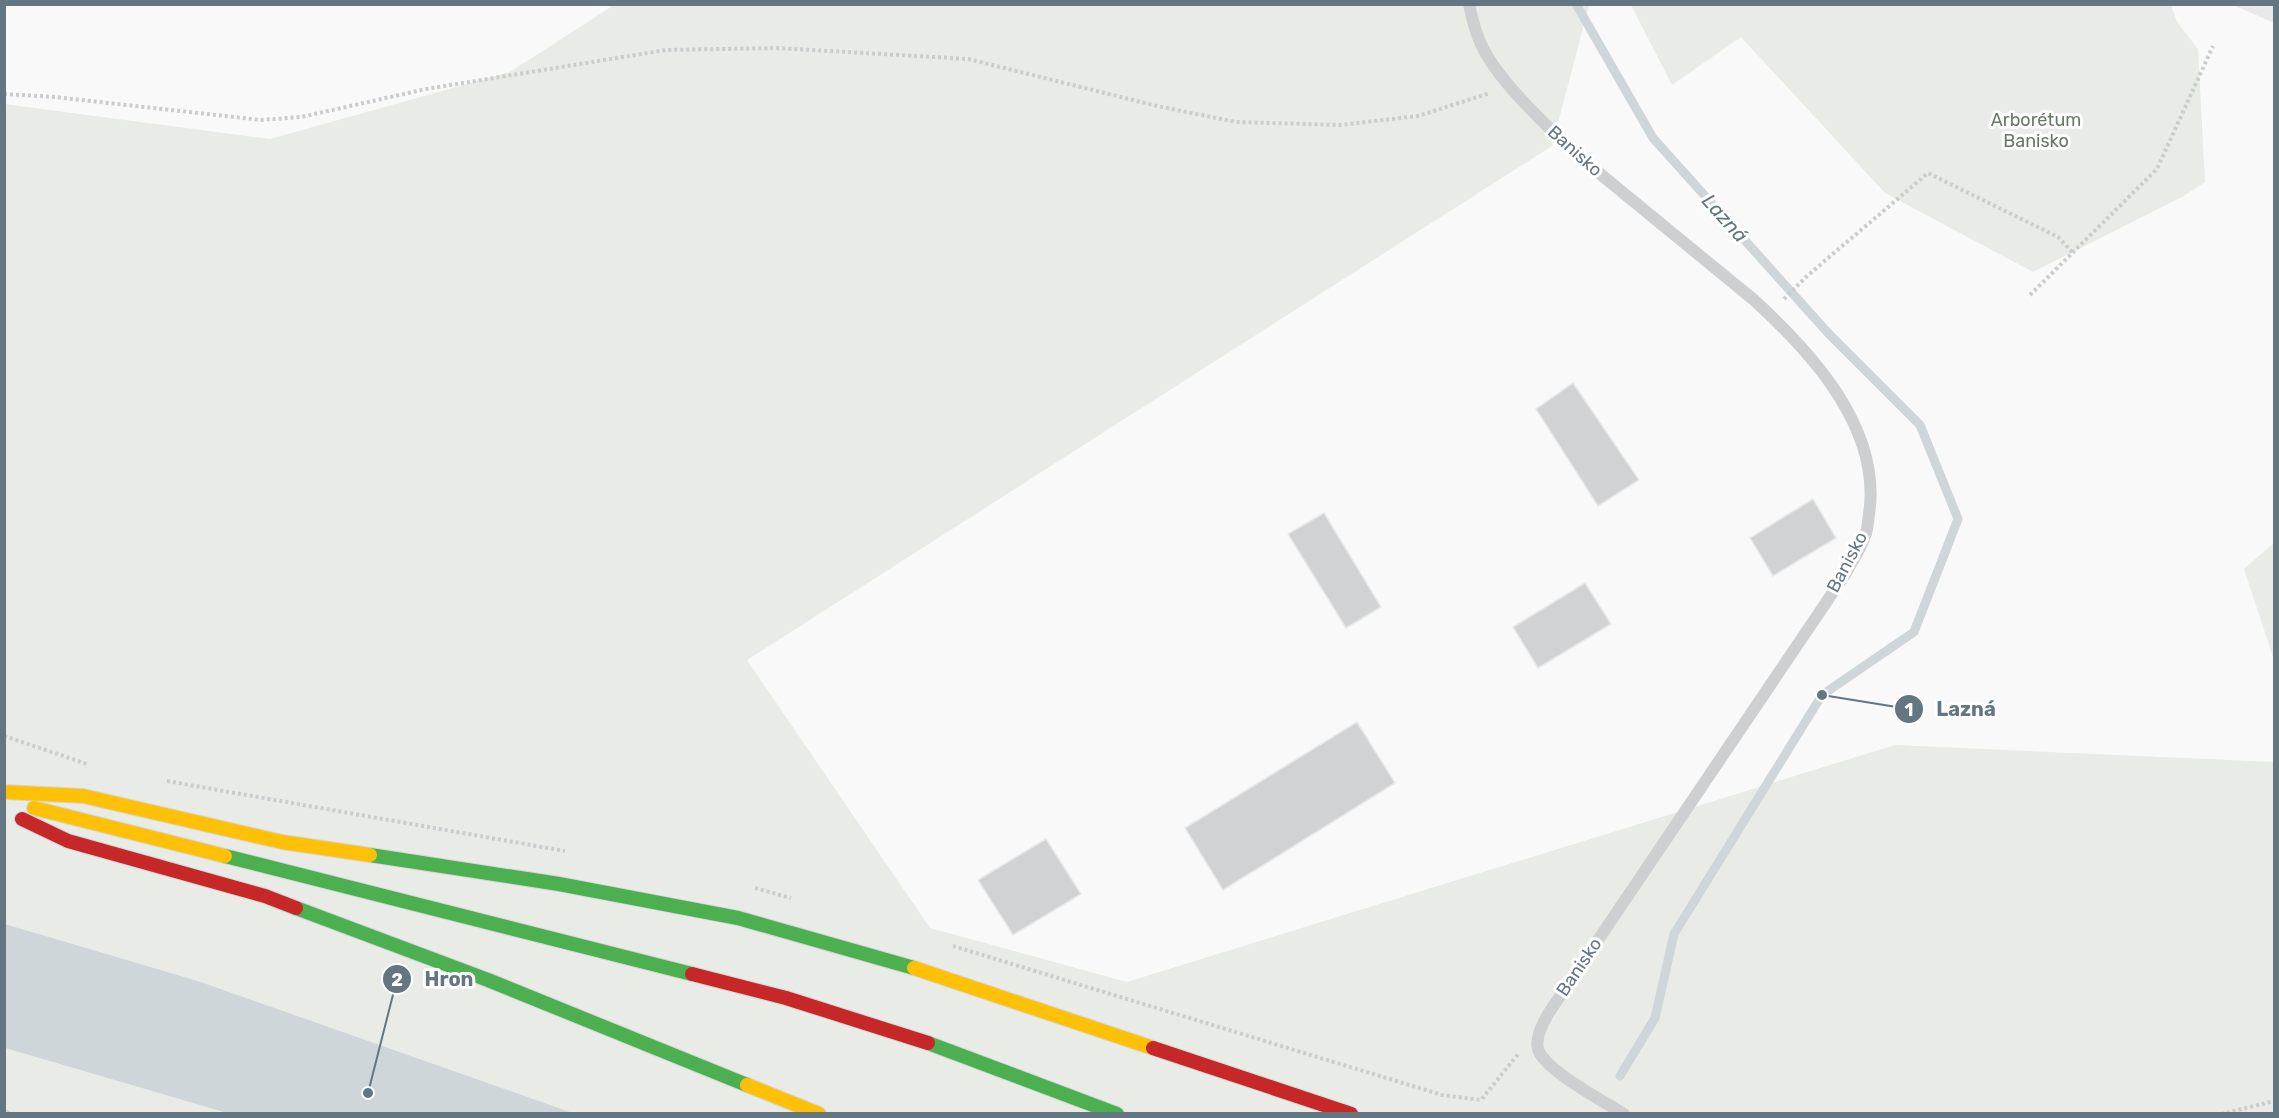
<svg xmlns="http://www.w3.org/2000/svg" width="2279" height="1118" viewBox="0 0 2279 1118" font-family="Rubik,sans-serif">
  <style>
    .built { fill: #e8e9e9 }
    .green { fill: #e8ebe6 }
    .water { fill: #ced6d9 }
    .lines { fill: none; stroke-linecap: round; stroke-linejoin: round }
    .stream { stroke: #ced6d9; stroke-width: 9 }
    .building { fill: #d0d2d3; stroke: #e8e8e8; stroke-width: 1.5 }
    .fast-casing { stroke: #d5d6d7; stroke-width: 16 }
    .slow-casing { stroke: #d5d6d7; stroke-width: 16 }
    .jam-casing { stroke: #d5d6d7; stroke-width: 16 }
    .path { stroke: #cbcccd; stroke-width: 4; stroke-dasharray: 3 3; stroke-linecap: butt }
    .lane { stroke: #cecfd0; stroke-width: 12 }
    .fast { stroke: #4caf50; stroke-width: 14 }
    .slow { stroke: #ffc107; stroke-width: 14 }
    .jam { stroke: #c62828; stroke-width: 14 }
    .rail-casing { stroke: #c3c5c6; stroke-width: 7 }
    .rail { stroke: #fff; stroke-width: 4.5; stroke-dasharray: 14; stroke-linecap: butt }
    .labels { text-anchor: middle; stroke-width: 6; stroke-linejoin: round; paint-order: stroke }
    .park-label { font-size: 18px; fill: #687a64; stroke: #fff }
    .street-label { font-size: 18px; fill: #657683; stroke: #fff }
    .water-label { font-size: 20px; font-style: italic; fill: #60757c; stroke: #fff }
    .leader { fill: none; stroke: #657683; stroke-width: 2 }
    .callout-dot { fill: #657683; stroke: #fff; stroke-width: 2 }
    .mark-label { font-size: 18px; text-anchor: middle; font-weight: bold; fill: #fff }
    .callout-label { font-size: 20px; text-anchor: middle; font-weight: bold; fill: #657683; stroke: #fff; stroke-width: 6; stroke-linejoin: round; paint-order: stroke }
  </style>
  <rect width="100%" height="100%" fill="#f9f9f9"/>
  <polygon class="built" points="2233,5 2274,5 2274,23"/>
  <g class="green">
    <polygon points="614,5 1589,5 1552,146 747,660 930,928 1127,982 1895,745 2274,762 2274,1113 573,1113 198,981 5,924 4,104 270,139 510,72"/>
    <polygon points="1631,5 2171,5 2177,22 2198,49 2205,182 2182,197 2033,272 1885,193 1741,37 1672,85"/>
    <polygon points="2274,543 2274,660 2244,569"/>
    <polygon points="5,1048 227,1113 5,1113"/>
  </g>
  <polygon class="water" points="5,924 198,981 573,1113 227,1113 5,1048"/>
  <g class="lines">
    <polyline class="stream" points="1576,4 1653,138 1829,334 1920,425 1958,519 1914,632 1822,695 1674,934 1655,1018 1620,1076"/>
  </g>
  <g class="building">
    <polygon points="1573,383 1639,480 1598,506 1536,409"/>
    <polygon points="1813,499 1836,538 1773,576 1750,538"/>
    <polygon points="1324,513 1381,607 1346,628 1288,534"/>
    <polygon points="1585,583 1611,624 1538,668 1513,627"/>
    <polygon points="1357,722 1395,783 1223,890 1185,828"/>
    <polygon points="1046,839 1081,894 1013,935 978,880"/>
  </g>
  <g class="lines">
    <defs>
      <g id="fast">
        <polyline points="370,855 559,884 738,918 914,968"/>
        <polyline points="225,856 692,974"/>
        <polyline points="296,908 488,980 747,1085"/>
        <polyline points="928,1043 1117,1114"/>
      </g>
      <g id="slow">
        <polyline points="4,792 83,796 282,842 370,855"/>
        <polyline points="34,808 225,856"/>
        <polyline points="914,968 1153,1048"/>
        <polyline points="747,1085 819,1114"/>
      </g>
      <g id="jam">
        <polyline points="22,819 68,841 265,896 296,908"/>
        <polyline points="692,974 786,998 928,1043"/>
        <polyline points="1153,1048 1351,1114"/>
      </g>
    </defs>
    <use href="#fast" class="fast-casing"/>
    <use href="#slow" class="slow-casing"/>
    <use href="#jam" class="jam-casing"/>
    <g class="path">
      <polyline points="4,94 55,97 261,120 301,117 426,89 666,50 777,48 968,59 1157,106 1236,122 1340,125 1418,116 1490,93"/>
      <polyline points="2030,295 2157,169 2213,46"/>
      <polyline points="1784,299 1807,276 1928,173 2058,237 2074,254"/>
      <polyline points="4,736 87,764"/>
      <polyline points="167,781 565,851"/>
      <polyline points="755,888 791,898"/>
      <polyline points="953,946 1442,1095 1481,1100 1519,1053"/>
      <polyline points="2221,1114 2274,1101"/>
    </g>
    <path class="lane" d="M1469,4C1472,18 1475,32 1481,44C1497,80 1543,121 1571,150L1754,300C1812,353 1882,429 1869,514C1868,521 1868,529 1865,536C1861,549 1852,561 1846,573L1548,1014C1543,1024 1535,1037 1538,1049C1544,1070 1605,1102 1624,1114"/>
    <use href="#fast" class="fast"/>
    <use href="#slow" class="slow"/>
    <use href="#jam" class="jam"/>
    <defs>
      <polyline id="rail" points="4,1113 7,1114"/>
    </defs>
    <use href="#rail" class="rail-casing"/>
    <use href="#rail" class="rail"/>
  </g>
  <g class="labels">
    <g class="park-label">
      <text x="2036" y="126">Arborétum<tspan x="2036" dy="21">Banisko</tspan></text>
    </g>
    <g class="street-label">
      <text transform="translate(1575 151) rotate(42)" y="6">Banisko</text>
      <text transform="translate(1847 562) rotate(-62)" y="6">Banisko</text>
      <text transform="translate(1579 967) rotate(-56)" y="6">Banisko</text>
    </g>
    <g class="water-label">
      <text transform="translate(1725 218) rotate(48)" y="7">Lazná</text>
    </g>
  </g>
  <path class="leader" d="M1822 695L1909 709M368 1093L397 979"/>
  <g class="callout-dot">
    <circle cx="1822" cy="695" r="6"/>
    <circle cx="368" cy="1093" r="6"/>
    <circle cx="1909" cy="709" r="15"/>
    <circle cx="397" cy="979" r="15"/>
  </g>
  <g class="mark-label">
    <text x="1909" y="716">1</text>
    <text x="397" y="986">2</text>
  </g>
  <g class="callout-label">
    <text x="1966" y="716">Lazná</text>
    <text x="449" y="986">Hron</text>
  </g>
  <rect width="2279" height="1118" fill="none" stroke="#657683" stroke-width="12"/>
</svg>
